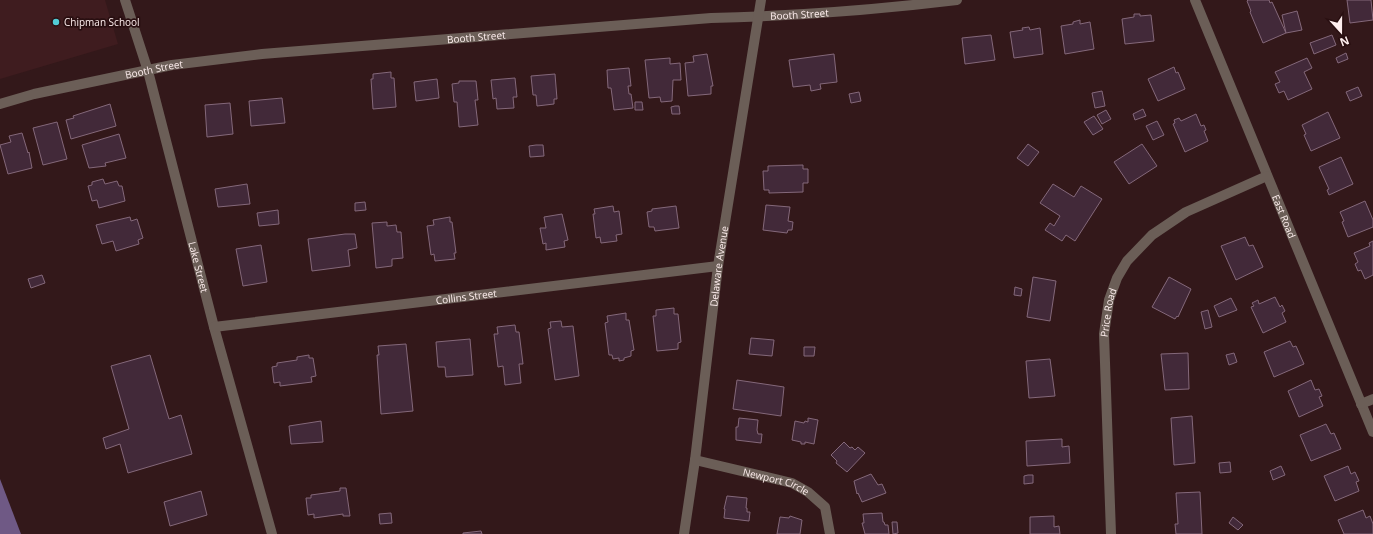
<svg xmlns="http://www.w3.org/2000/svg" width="1373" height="534" viewBox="0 0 1373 534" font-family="'Open Sans',sans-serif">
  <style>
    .built { fill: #3f1c1f }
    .water { fill: #6f5985 }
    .building { fill: #422939; stroke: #84687a }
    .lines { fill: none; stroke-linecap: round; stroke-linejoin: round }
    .minor { stroke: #6b5e57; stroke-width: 10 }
    .poi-dot { fill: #52ccd6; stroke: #290f11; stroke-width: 1.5 }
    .labels { text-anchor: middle; stroke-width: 3.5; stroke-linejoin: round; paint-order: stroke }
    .street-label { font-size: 10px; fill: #feeeee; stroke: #290f11 }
    .poi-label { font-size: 10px; fill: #feeeee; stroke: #290f11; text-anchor: start }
  </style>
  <rect width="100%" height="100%" fill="#33181a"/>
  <polygon class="built" points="0,0 105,0 118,44 0,79"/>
  <polygon class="water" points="0,479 21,534 0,534"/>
  <g class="building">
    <polygon points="1248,0 1269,0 1270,3 1272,2 1286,33 1263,43 1250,12 1251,11 1247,1"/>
    <polygon points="1347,0 1371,0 1373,20 1350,23"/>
    <polygon points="1297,11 1302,30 1286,33 1282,15"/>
    <polygon points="1134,14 1140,14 1140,16 1151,15 1154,41 1125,44 1122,19 1134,17"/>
    <polygon points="1080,20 1080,24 1090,22 1094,49 1065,54 1061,26 1073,24 1073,22"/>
    <polygon points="1029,27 1030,30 1040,28 1043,54 1014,58 1010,32 1023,30 1022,28"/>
    <polygon points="991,35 995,60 965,64 962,38"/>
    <polygon points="1332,35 1336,45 1314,54 1310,43"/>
    <polygon points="1346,53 1348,59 1338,63 1336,58"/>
    <polygon points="707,54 713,86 711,86 711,94 688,96 685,63 694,62 693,56"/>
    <polygon points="834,54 837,82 820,84 821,89 811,91 810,85 793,87 789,60"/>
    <polygon points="670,58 670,64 680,63 681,80 673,80 672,101 661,102 660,97 649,98 645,60"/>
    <polygon points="1307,58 1312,68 1304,72 1312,89 1288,100 1284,91 1279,93 1275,84 1280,82 1275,72"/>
    <polygon points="1174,67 1176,73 1178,72 1185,89 1158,101 1148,79"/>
    <polygon points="629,68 631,86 628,86 629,94 631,94 633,108 614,110 611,88 608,88 607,70"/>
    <polygon points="391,72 391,78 394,78 396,107 373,109 371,79 373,79 373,74"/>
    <polygon points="555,74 557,99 554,99 554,104 537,106 536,95 533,95 531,76"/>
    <polygon points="515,78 517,97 513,97 514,108 497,109 496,98 493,99 491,80"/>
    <polygon points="437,79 439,98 416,101 414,82"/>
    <polygon points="459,81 476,81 478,100 475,100 478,125 459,127 457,102 454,102 452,84 459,83"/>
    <polygon points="1358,87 1362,96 1350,101 1346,92"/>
    <polygon points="1102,91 1105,106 1095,108 1092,93"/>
    <polygon points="859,92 861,101 851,103 849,94"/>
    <polygon points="282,98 285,123 251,126 249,101"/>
    <polygon points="635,102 642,102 643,110 635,110"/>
    <polygon points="230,103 233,134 207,137 205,105"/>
    <polygon points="110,104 116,126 71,139 66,120 74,118 73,116"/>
    <polygon points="675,106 679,106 680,114 672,114 671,107"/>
    <polygon points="1143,109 1146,116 1135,120 1133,114"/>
    <polygon points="1106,110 1111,119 1102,124 1097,115"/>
    <polygon points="1328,112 1340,138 1311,151 1304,135 1306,134 1302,125"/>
    <polygon points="1196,114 1201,126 1204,125 1206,130 1204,131 1208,141 1185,152 1173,124 1175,123 1174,120 1179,118 1181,121"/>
    <polygon points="1094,116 1103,129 1093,135 1084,122"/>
    <polygon points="1157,121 1164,135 1153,140 1146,126"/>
    <polygon points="57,122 67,159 43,165 33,128"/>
    <polygon points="22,133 28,153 29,152 32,168 8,174 0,145 11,142 9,136"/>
    <polygon points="119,134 126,158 105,163 106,166 89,168 82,145"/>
    <polygon points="1028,144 1039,152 1028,166 1017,158"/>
    <polygon points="1142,144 1157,166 1129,184 1114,162"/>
    <polygon points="536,145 543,145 544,156 530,157 529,146"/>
    <polygon points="1341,157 1353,184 1329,195 1327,190 1329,189 1319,167"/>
    <polygon points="803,165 803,169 808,169 808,183 803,183 803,192 769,193 769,190 764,190 763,171 768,171 768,166"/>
    <polygon points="103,179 105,184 117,181 119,186 122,186 125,201 99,208 97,200 92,201 88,186 92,185 92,182"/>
    <polygon points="247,184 250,204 218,207 215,189"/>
    <polygon points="1053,184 1074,197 1081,186 1102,199 1075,241 1066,235 1062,241 1045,230 1050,223 1054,226 1060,216 1040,203"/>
    <polygon points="1365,201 1373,220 1373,227 1348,237 1342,222 1344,221 1340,212"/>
    <polygon points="365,202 366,210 355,211 355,203"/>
    <polygon points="766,205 790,207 788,221 793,222 792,230 788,230 787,233 763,230"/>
    <polygon points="613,206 614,212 619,211 622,234 616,235 617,241 601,243 600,237 596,238 593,214 595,214 594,209"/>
    <polygon points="676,206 679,228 655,231 654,227 649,227 647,212 652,211 652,209"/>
    <polygon points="278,210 279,224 259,226 257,213"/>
    <polygon points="562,214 568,240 564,241 565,247 546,250 546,243 543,244 540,228 546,228 544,217"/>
    <polygon points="130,217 131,221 137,219 143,238 138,240 139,244 116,251 113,241 102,244 96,225"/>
    <polygon points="450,217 450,222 452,222 456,253 454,253 455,259 435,261 434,254 431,255 427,226 434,225 433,220"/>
    <polygon points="387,222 387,226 396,225 397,232 401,232 403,258 392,259 392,266 376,268 372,223"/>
    <polygon points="345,234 355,234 357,248 348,250 350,266 312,271 308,239"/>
    <polygon points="1245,237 1249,246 1253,245 1263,267 1236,280 1221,246"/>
    <polygon points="1373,241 1373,275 1365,279 1361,270 1358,271 1355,264 1358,262 1354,253 1370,246 1369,243"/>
    <polygon points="261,245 267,282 243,286 236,249"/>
    <polygon points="42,275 45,283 31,288 28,279"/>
    <polygon points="1033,277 1056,281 1050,321 1027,317"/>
    <polygon points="1169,277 1191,289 1178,317 1177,316 1175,319 1152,307"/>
    <polygon points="1015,287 1022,289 1021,296 1014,295"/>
    <polygon points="1275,297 1280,307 1282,305 1285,311 1282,313 1286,322 1263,333 1251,307 1254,306 1252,303 1258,300 1259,304"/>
    <polygon points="1231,298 1237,310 1219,317 1214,306"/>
    <polygon points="674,308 674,314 678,314 681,342 678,343 678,349 657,351 653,316 656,316 656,310"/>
    <polygon points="1208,310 1212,327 1205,329 1201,312"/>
    <polygon points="626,313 626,320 629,320 634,350 631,351 631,356 624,358 624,360 619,361 619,358 613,359 612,355 609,355 605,323 608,322 607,316"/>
    <polygon points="561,321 562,327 573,326 579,376 555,380 548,329 551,328 550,322"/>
    <polygon points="515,325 516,332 519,332 523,364 519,364 521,383 505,385 503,366 498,367 494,334 498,334 497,327"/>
    <polygon points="751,338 774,340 772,356 749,354"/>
    <polygon points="470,339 473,375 446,377 445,367 438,367 436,342"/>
    <polygon points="1290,341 1293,347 1296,346 1304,364 1274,377 1264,352"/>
    <polygon points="406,344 413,411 381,414 377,355 379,355 378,346"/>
    <polygon points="804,347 815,347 814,356 804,356"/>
    <polygon points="1188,353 1189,389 1165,390 1161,354"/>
    <polygon points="1234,353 1237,362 1229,365 1226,355"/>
    <polygon points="150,355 169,419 181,415 192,454 128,473 120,444 106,449 103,438 129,429 111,366"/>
    <polygon points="309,355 309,358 313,358 316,376 311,377 312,382 280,386 280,382 274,383 272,367 277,366 277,363 297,360 297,357"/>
    <polygon points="1050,359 1055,396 1029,398 1026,361"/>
    <polygon points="737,380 784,387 781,416 733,409"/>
    <polygon points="1311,380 1315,390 1319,389 1322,396 1319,397 1323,406 1299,417 1288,391"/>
    <polygon points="1192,416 1195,463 1174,465 1171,418"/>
    <polygon points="739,418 758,420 757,430 758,434 762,434 761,443 736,440 736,427 738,427"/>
    <polygon points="808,418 818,420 814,444 805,442 805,444 801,444 801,442 792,440 795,421 804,423 805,421 808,422"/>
    <polygon points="321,421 323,442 291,444 289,426"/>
    <polygon points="1326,424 1331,434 1334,433 1341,449 1311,461 1300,435"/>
    <polygon points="1062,439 1062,447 1069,446 1070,463 1027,466 1026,441"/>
    <polygon points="844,442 850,448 852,447 855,450 858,447 865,453 847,472 836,463 837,461 831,455"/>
    <polygon points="1230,462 1231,472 1220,473 1219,463"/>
    <polygon points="1281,466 1285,475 1273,480 1270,471"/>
    <polygon points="1348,466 1351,474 1355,472 1359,481 1356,482 1359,491 1335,501 1324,476"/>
    <polygon points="871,474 878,485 882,484 886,493 862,502 858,493 857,494 854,481"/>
    <polygon points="1028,475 1033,475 1033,483 1024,484 1024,476"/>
    <polygon points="340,488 346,488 350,516 343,516 343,514 314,518 314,514 308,515 306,498 311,498 311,495 340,491"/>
    <polygon points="201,491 207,515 170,526 164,502"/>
    <polygon points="1200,492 1202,534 1176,534 1175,524 1178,524 1176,493"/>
    <polygon points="727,496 747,498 746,508 747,508 747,512 750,512 749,521 724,518 725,509 724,509"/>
    <polygon points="1363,510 1366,518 1370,516 1373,524 1373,534 1344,534 1338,520"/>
    <polygon points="391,513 392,523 380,524 379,514"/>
    <polygon points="882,513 883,522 884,522 885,525 888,525 889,534 865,534 862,523 864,523 863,514"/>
    <polygon points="790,516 802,520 800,534 777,534 780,517 789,518"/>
    <polygon points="1054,516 1054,527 1059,526 1060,534 1030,534 1030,517"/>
    <polygon points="1233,517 1243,525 1238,530 1229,523"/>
    <polygon points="892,522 897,522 898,533 893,534"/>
    <polygon points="481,531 482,534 463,534 463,533"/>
  </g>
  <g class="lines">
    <g class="minor">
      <path id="s1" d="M125,0L148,71L214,327L272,534"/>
      <path id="s2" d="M1195,0L1373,432"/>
      <path id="s3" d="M0,104L34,94L172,65L262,54L711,18C793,16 875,10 957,0"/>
      <path id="s4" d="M214,327L718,266"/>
      <polyline points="1361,404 1373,399"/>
      <path id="s5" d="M695,460L792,483L808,492L825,507L830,534"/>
      <path id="s6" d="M684,534L695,460L718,266L761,0"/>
      <path id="s7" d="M1111,534L1104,334L1109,300L1117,278L1127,261L1152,235L1186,212L1267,176"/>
    </g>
  </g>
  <circle class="poi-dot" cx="56" cy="22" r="4"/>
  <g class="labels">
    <g class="street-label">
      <text dy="4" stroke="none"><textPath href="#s3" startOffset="806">Booth Street</textPath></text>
      <text dy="4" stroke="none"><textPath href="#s3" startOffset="482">Booth Street</textPath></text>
      <text dy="4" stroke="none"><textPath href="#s3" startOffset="158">Booth Street</textPath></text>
      <text dy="4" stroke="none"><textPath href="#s2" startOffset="234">East Road</textPath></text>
      <text dy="4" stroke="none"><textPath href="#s1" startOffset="277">Lake Street</textPath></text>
      <text dy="4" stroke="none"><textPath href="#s6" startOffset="270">Delaware Avenue</textPath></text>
      <text dy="4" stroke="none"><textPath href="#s4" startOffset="254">Collins Street</textPath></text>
      <text dy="4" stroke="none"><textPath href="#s7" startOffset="222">Price Road</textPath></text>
      <text dy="4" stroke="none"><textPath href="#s5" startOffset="84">Newport Circle</textPath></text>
    </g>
    <g class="poi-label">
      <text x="64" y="26">Chipman School</text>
    </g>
  </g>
  <g transform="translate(1341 32) rotate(159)" stroke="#290f11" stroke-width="3" paint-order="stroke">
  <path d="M0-3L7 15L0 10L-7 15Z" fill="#feeeee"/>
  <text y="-6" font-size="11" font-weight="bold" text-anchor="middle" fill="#feeeee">N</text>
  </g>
</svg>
